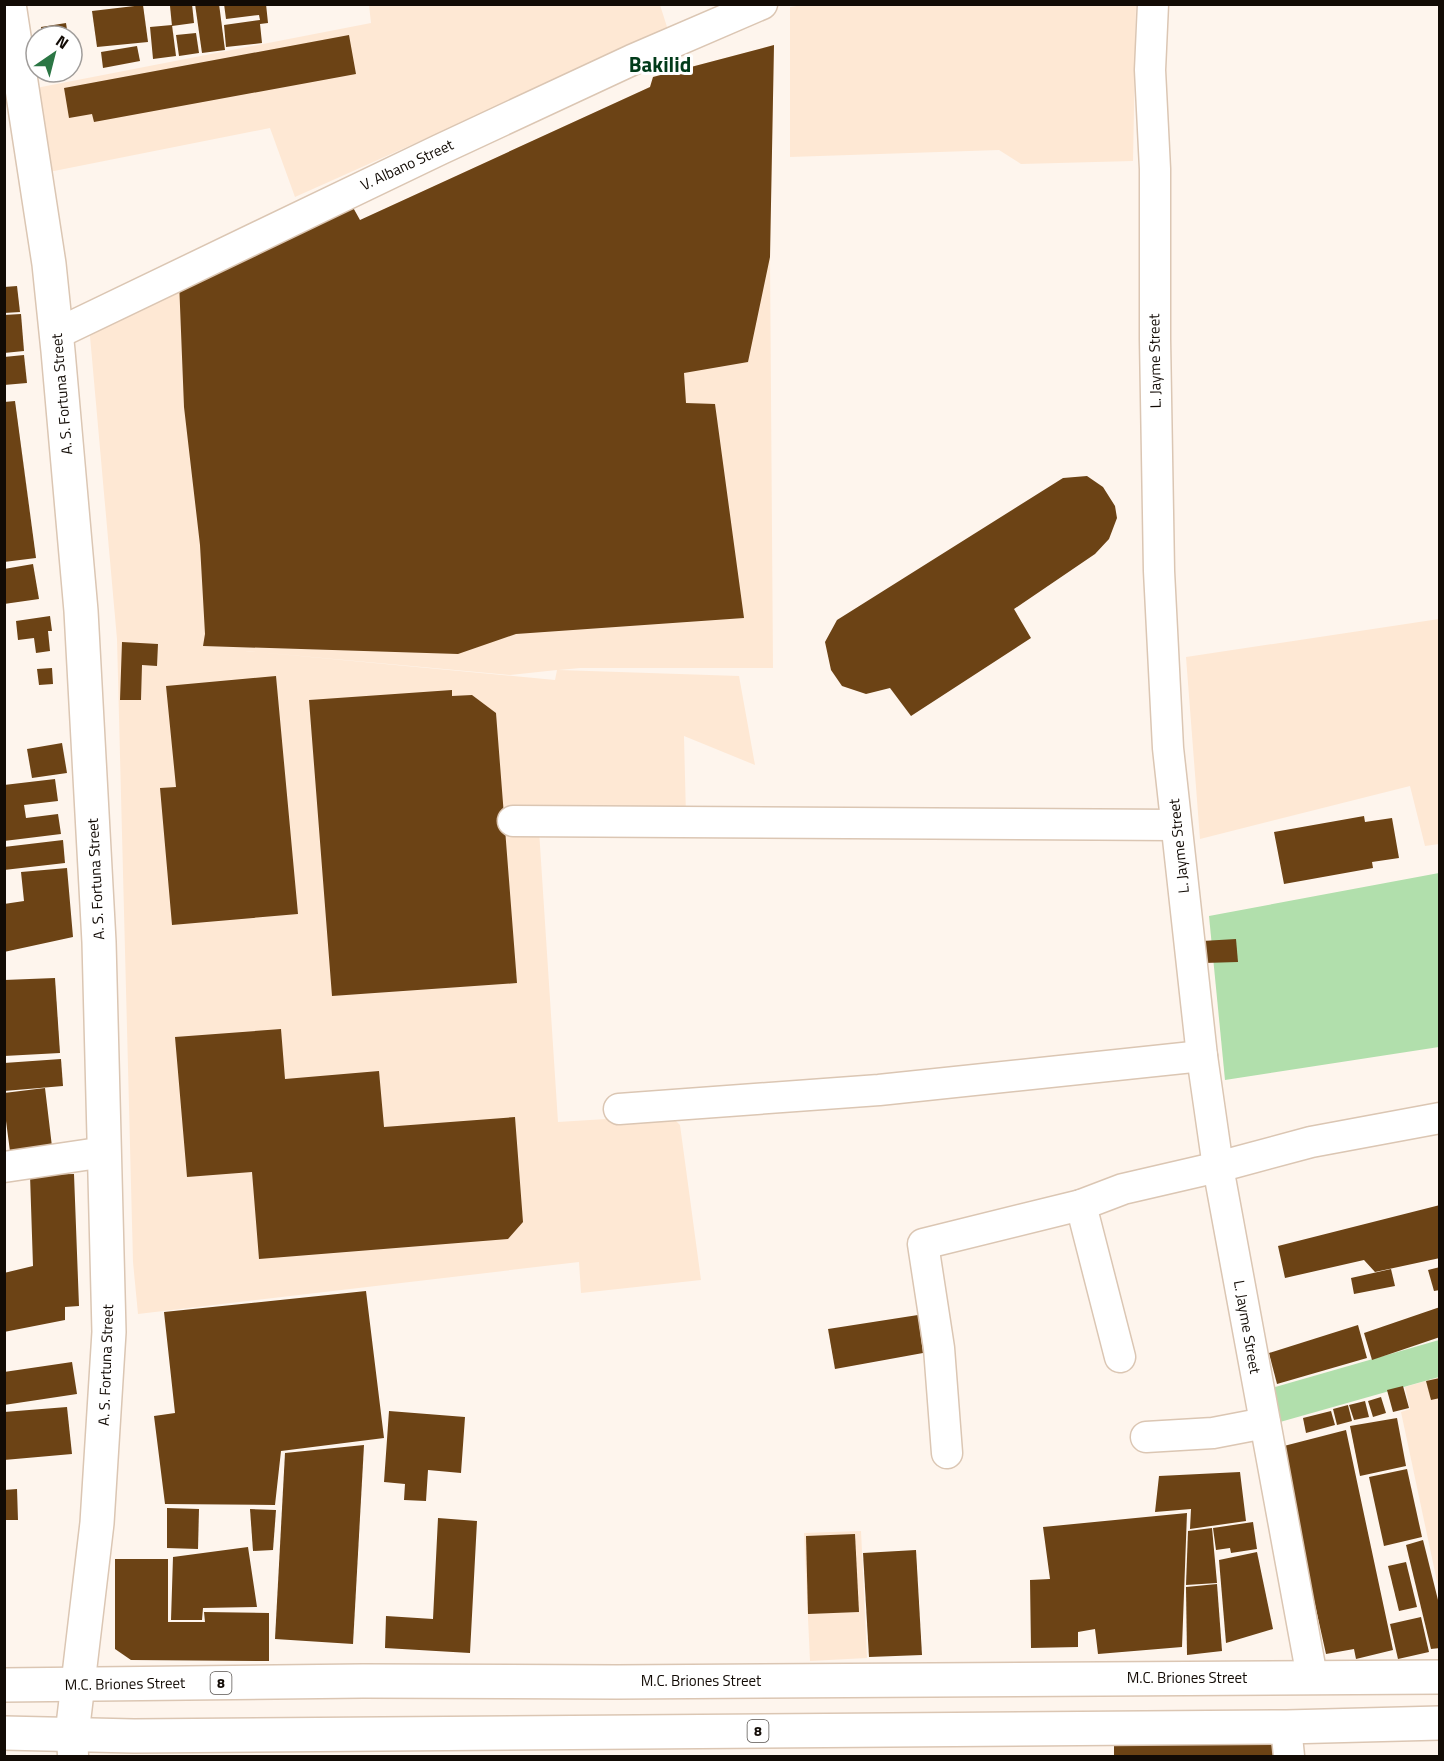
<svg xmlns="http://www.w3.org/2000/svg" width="1444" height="1761" viewBox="0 0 1444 1761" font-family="'Titillium Web',sans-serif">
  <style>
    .built { fill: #fee8d4; fill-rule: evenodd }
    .green { fill: #b1dfac }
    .building { fill: #6c4315 }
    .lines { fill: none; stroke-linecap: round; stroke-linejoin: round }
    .minor-casing { stroke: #dbc6b3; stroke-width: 33 }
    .major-casing { stroke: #dbc6b3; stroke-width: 36 }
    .minor { stroke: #fff; stroke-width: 30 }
    .major { stroke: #fff; stroke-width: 33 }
    .labels { text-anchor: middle; stroke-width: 6; stroke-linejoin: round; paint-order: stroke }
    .shield { fill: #fff; stroke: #595450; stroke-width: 1.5 }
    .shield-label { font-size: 14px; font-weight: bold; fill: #120b05 }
    .street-label { font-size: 15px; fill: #120b05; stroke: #fff }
    .district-label { font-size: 21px; font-weight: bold; fill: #023b1a; stroke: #fff }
  </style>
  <rect width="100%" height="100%" fill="#fef5ed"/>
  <g class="built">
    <polygon points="369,5 660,5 668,30 295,197 270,128 44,173 31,89 371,23"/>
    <polygon points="803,5 1136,5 1133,161 1021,164 999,150 790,157 790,7"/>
    <path d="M774,45L770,257L773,668H580L559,670L739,676L755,765L684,736L686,817L538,815L558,1122L670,1115L680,1125L701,1280L581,1293L579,1262L138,1314L133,1262L117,639L89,325L360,220L650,87L653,77ZM202,647L510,675L557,670L555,680Z"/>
    <polygon points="1439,619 1439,844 1425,846 1410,786 1200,839 1186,657"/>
    <polygon points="1439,1377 1439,1591 1401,1412 1410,1409 1405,1387"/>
    <polygon points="861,1531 867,1658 810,1661 804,1533"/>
  </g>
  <g class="green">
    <polygon points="1439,873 1439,1047 1225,1080 1209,916"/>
    <polygon points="1439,1340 1439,1377 1273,1424 1265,1390"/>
  </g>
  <g class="building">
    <polygon points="192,4 194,23 172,26 170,6"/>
    <polygon points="195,4 219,4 225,50 202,53"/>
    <polygon points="224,4 266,4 268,23 260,24 262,43 226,47 224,25 260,20 259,15 226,19"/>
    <polygon points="143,5 148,42 97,47 92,11"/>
    <polygon points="66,23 68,36 42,36 41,27"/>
    <polygon points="172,25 176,56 153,59 150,27"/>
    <polygon points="196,33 199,53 179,56 176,35"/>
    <polygon points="349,35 356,74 94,122 92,114 69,118 64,88"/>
    <polygon points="774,45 770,257 748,362 684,373 686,403 715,404 744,618 516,634 458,654 203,646 205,634 200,545 184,407 179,281 350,202 360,220 650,87 653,77"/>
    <polygon points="137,46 140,61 103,68 101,52"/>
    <polygon points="17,286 20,312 4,313 4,287"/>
    <polygon points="21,314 24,351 4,353 4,315"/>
    <polygon points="24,355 27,383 4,385 4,357"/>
    <polygon points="15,401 36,558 4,562 4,402"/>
    <polygon points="1087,476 1103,487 1115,506 1117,518 1109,539 1095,554 1014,609 1031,638 911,716 890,688 866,694 842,686 831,670 825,642 837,620 1063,478"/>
    <polygon points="33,564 39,599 4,604 4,569"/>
    <polygon points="50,616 52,631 48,631 50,651 36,653 34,638 18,640 16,621"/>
    <polygon points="122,642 158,644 157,666 142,665 141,700 120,700"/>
    <polygon points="52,668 53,684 39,685 37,669"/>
    <polygon points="276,676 298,914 172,925 160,788 176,787 166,686"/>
    <polygon points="452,690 452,696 472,695 496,713 517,983 332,996 309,700"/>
    <polygon points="62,743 67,773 32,778 27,749"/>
    <polygon points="55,779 58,801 24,805 26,818 58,814 61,834 4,841 4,785"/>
    <polygon points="1364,816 1365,822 1392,818 1399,858 1372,862 1373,868 1284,884 1274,832"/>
    <polygon points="63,840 65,863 4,870 4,847"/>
    <polygon points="67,868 73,937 4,952 4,904 24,901 21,872"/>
    <polygon points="1236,939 1238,962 1204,963 1202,941"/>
    <polygon points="55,978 60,1053 4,1056 4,980"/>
    <polygon points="281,1029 285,1079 379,1071 384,1127 515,1117 523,1222 508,1239 259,1259 252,1172 187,1177 175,1037"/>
    <polygon points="61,1059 63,1086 4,1091 4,1063"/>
    <polygon points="45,1088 53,1155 11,1159 6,1121 4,1121 4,1093"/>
    <polygon points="74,1174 79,1306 65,1307 65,1320 4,1332 4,1273 33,1266 30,1175"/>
    <polygon points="1440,1205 1440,1258 1375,1272 1364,1260 1285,1278 1278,1246"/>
    <polygon points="1440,1267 1440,1290 1434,1291 1428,1270"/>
    <polygon points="1391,1269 1395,1286 1354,1294 1351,1278"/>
    <polygon points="366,1291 384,1438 281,1451 275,1505 165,1504 154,1416 175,1413 164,1312"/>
    <polygon points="1440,1307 1440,1337 1372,1360 1364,1333"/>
    <polygon points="918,1315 923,1353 835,1369 828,1329"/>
    <polygon points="1358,1325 1367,1358 1277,1384 1269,1353"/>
    <polygon points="72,1362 77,1394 4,1405 4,1372"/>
    <polygon points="1440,1378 1440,1398 1431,1400 1426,1381"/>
    <polygon points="1403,1386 1409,1408 1393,1412 1387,1390"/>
    <polygon points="1381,1397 1386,1413 1373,1417 1368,1401"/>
    <polygon points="1365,1401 1369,1417 1354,1420 1349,1405"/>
    <polygon points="1348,1405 1352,1421 1337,1425 1333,1409"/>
    <polygon points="67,1407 72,1454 4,1460 4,1412"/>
    <polygon points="389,1411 465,1417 461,1473 428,1470 426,1501 404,1500 405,1484 384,1482"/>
    <polygon points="1331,1411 1335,1425 1306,1433 1303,1418"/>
    <polygon points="1397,1418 1406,1466 1360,1476 1350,1426"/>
    <polygon points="1346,1430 1393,1650 1356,1659 1354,1649 1326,1654 1280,1447"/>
    <polygon points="364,1445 353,1644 275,1639 285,1453"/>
    <polygon points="1407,1469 1422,1537 1384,1546 1369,1477"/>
    <polygon points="1240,1472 1246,1521 1190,1529 1191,1509 1155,1512 1159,1476"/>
    <polygon points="17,1489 18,1520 4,1520 4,1490"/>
    <polygon points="167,1508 199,1509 198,1549 167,1548"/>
    <polygon points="250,1509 276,1510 273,1550 253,1551"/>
    <polygon points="1187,1513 1182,1647 1098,1654 1095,1629 1078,1632 1078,1647 1031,1648 1030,1580 1050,1579 1043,1527"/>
    <polygon points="438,1518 477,1521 470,1653 385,1648 386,1616 433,1619"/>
    <polygon points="1253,1522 1257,1549 1231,1553 1230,1548 1216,1550 1213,1528"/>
    <polygon points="1212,1528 1217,1583 1186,1585 1188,1531"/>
    <polygon points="855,1534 859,1612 808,1614 806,1536"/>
    <polygon points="1423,1540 1440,1608 1440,1648 1431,1649 1406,1545"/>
    <polygon points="248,1547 257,1607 203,1608 202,1620 171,1620 173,1557"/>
    <polygon points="916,1550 922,1655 869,1657 863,1553"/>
    <polygon points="1257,1552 1273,1629 1226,1643 1219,1560"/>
    <polygon points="115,1559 168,1559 168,1622 205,1622 204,1612 269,1613 269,1661 131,1660 115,1649"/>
    <polygon points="1406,1562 1417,1607 1399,1611 1388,1566"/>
    <polygon points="1217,1584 1222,1651 1187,1655 1186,1587"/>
    <polygon points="1421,1617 1429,1652 1398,1659 1390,1624"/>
    <polygon points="1114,1744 1273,1745 1273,1756 1114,1756"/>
  </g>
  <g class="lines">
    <defs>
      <g id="minor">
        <polyline points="1153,4 1150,70 1155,169 1155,339 1159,571 1168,748 1202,1056 1218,1167 1312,1677"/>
        <polyline points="56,334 439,150 632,60 762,4"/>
        <polyline points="513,821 1176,825"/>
        <polyline points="619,1109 879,1090 1202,1056"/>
        <polyline points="4,1167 105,1152"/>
        <polyline points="1081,1205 1120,1357"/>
        <polyline points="1146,1437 1213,1433 1265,1423"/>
        <polyline points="947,1453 939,1348 923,1244 1081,1205 1123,1189 1218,1167 1311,1142 1440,1118"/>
        <polyline points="1286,1727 1289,1756"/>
        <polyline points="72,1734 73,1756"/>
      </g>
      <g id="major">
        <polyline points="9,4 49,264 58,351 81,611 99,942 109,1332 97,1523 72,1734"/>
        <polyline points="4,1685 363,1681 617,1682 1440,1677"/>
        <polyline points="4,1733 134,1736 1286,1727 1440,1723"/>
      </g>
    </defs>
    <use href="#minor" class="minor-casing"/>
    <use href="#major" class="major-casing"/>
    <use href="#minor" class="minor"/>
    <use href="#major" class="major"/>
  </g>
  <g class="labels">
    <g class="shield">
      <rect x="210.5" y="1672" width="21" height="22" rx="4.5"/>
      <rect x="747.5" y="1720" width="21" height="22" rx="4.5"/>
    </g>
    <g class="shield-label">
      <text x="221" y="1688">8</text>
      <text x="758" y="1736">8</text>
    </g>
    <g class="street-label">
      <text transform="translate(407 165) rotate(-25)" y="5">V. Albano Street</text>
      <text transform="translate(1155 361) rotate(-91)" y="5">L. Jayme Street</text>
      <text transform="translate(62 394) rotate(-95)" y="5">A. S. Fortuna Street</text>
      <text transform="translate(1179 846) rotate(-96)" y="5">L. Jayme Street</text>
      <text transform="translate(96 879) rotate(-93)" y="5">A. S. Fortuna Street</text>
      <text transform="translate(1247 1327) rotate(80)" y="5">L. Jayme Street</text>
      <text transform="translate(106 1365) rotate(-88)" y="5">A. S. Fortuna Street</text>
      <text x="1187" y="1683">M.C. Briones Street</text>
      <text x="701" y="1686">M.C. Briones Street</text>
      <text transform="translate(125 1684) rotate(-1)" y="5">M.C. Briones Street</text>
    </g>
    <g class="district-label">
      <text x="660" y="72">Bakilid</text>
    </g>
  </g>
  <rect width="1444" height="1761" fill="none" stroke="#120b05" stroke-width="12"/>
  <g transform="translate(54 54) rotate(35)"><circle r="28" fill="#ffffff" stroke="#a09d9b" stroke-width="1.5"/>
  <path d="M0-4.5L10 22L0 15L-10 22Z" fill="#2b7644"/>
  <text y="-9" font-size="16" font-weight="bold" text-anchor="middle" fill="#120b05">N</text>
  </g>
</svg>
